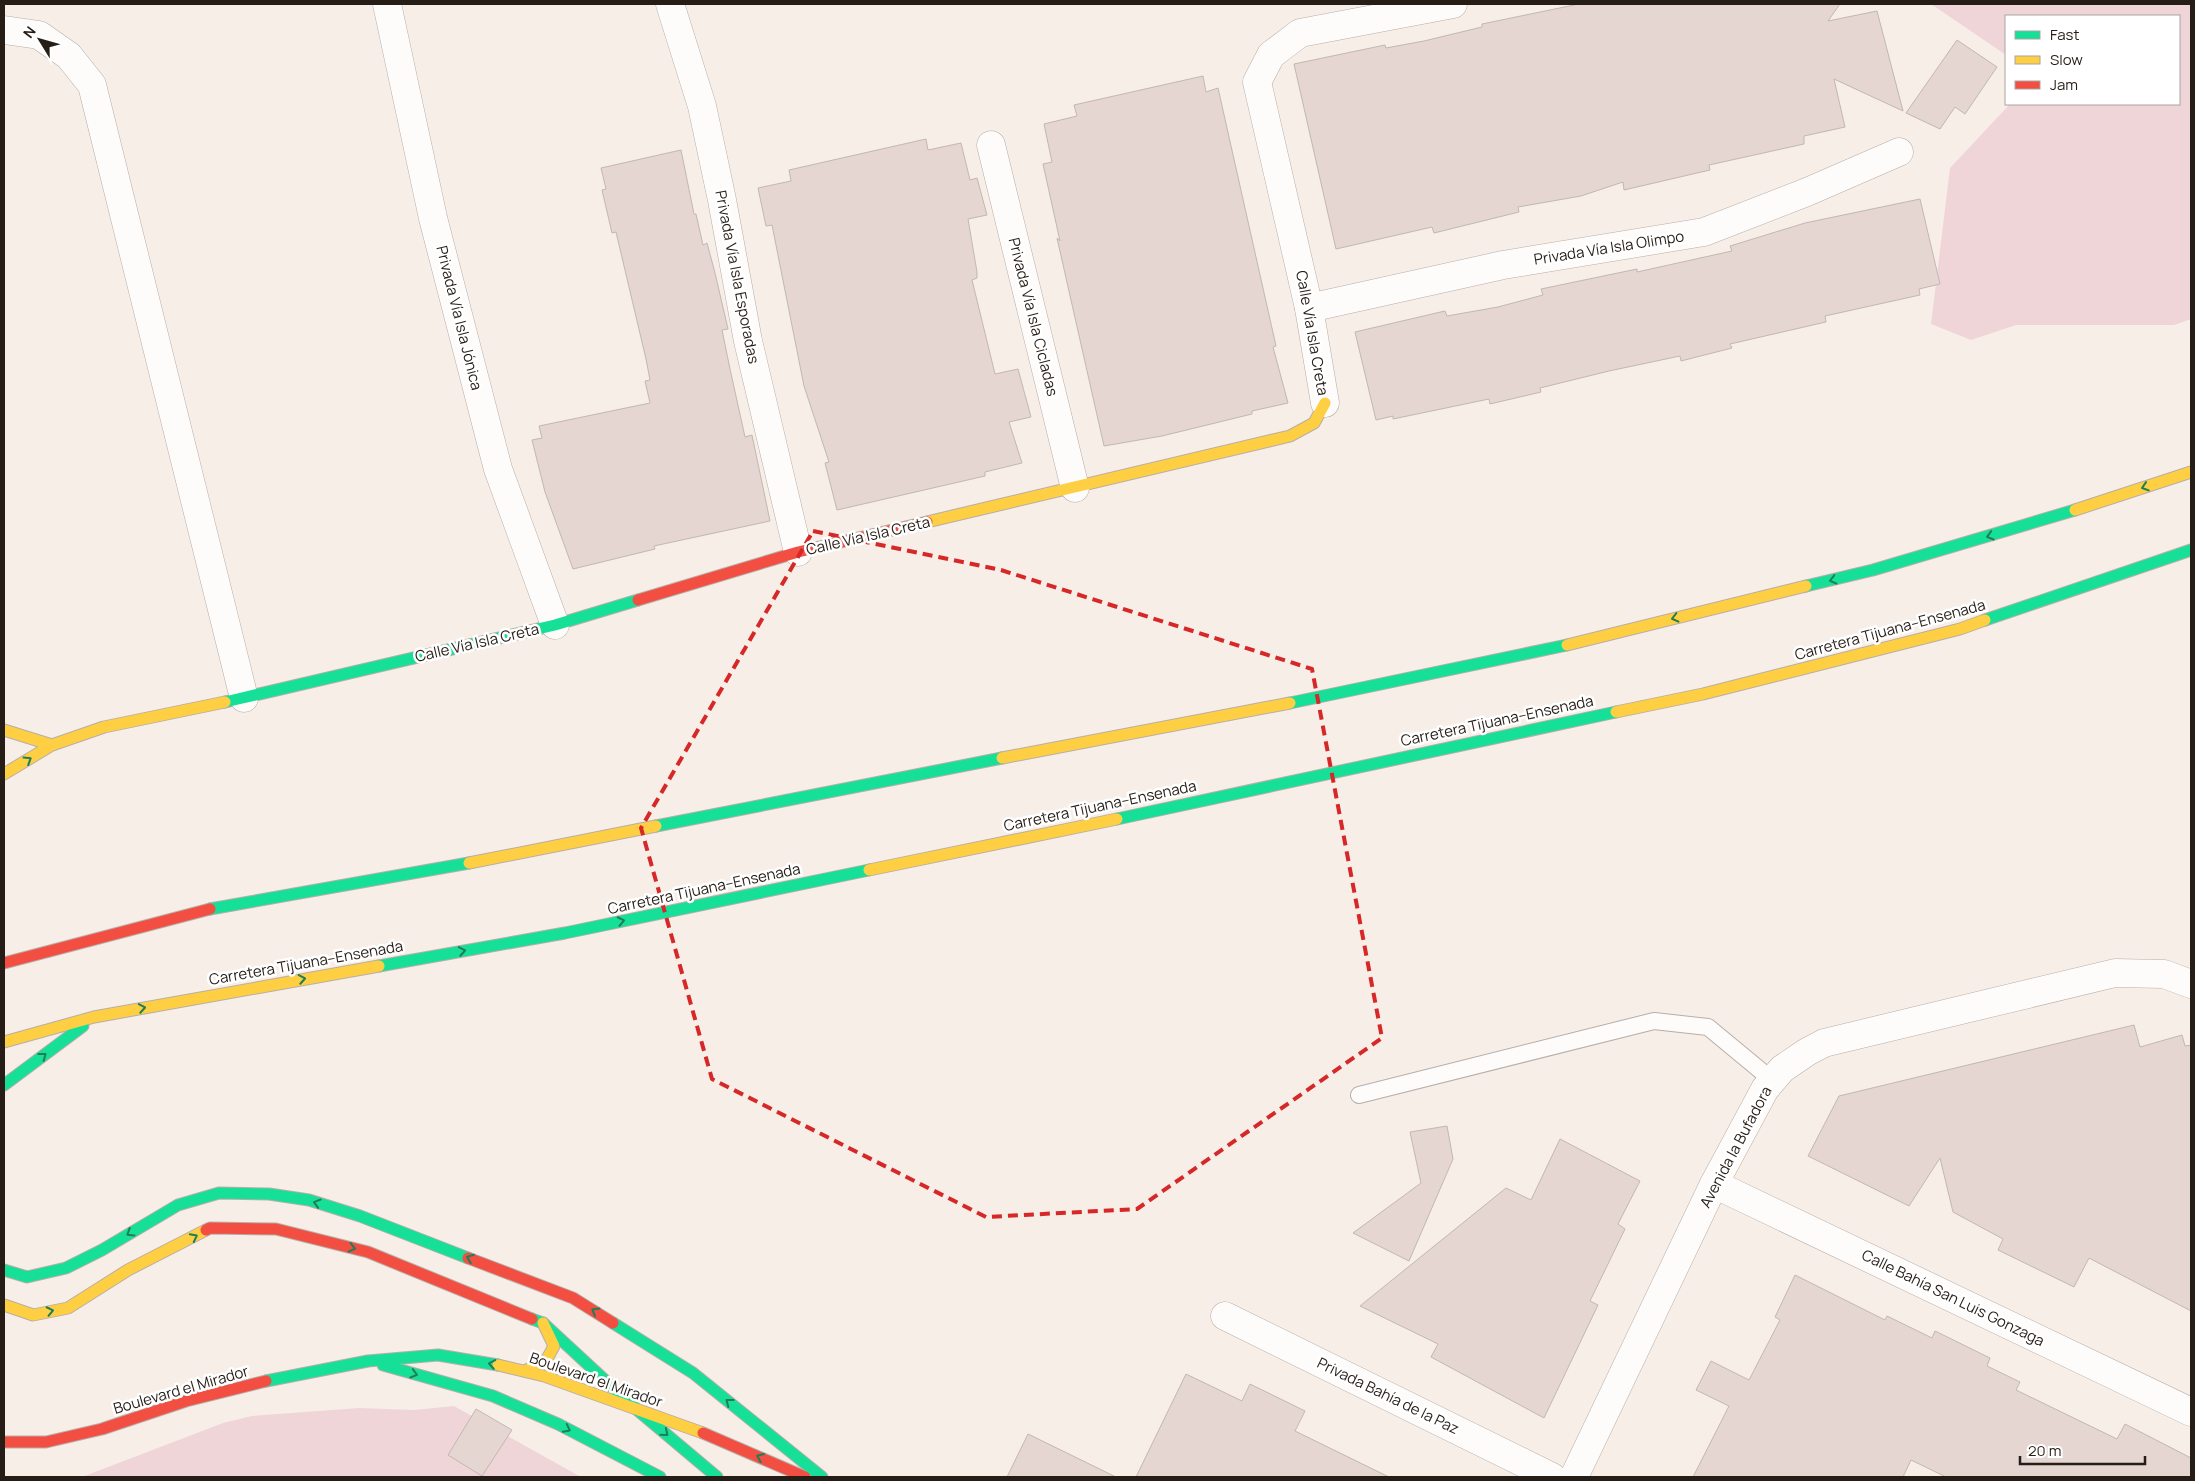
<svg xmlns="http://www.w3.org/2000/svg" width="2195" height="1481" viewBox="0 0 2195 1481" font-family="Manrope,sans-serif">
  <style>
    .green { fill: #f0d5d8 }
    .building { fill: #e5d6d1; stroke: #c2b7b3 }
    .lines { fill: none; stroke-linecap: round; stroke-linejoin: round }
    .lane-casing { stroke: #b7aea8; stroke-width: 18 }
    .street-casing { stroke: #b7aea8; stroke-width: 29 }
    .fast-casing { stroke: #b7aea8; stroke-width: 13 }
    .slow-casing { stroke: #b7aea8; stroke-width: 13 }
    .jam-casing { stroke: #b7aea8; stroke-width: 13 }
    .lane { stroke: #fefcfb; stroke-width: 16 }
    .street { stroke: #fefcfb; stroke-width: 28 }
    .fast { stroke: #16e098; stroke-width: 11 }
    .slow { stroke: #ffcf43; stroke-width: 11 }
    .jam { stroke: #f24e42; stroke-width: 11 }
    .oneway { stroke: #1e7e57 }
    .marked { fill: none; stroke: #d62828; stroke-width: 4; stroke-dasharray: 10 6; stroke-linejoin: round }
    .labels { text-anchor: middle; stroke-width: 5; stroke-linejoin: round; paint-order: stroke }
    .street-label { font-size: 15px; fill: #261d16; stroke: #fff }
  </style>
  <rect width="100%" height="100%" fill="#f7eee7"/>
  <g class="green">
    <polygon points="1931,4 2191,4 2191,319 2174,325 2016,325 1971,340 1931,324 1950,168 2010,104 2179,104 2179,16 2006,16 2006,55"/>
    <polygon points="454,1406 581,1477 82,1477 223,1423 252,1416 359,1408 414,1410"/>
  </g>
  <g class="building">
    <polygon points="1579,4 1840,4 1828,21 1877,11 1903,111 1834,79 1845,127 1804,136 1804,144 1709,165 1710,170 1624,190 1623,182 1581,196 1518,207 1519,212 1434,233 1432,227 1336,249 1294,64 1385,45 1386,48 1424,41 1482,27 1482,24"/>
    <polygon points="1957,40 1997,67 1965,114 1955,107 1940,129 1906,113"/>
    <polygon points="1203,76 1206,92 1218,88 1276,346 1273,347 1288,403 1252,411 1252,414 1162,436 1104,446 1057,238 1060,241 1043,164 1052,162 1044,124 1077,116 1074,105"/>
    <polygon points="926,139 928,150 961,143 970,180 977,178 987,215 968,219 977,272 977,278 972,280 995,374 1018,369 1031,417 1009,422 1022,463 985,472 985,476 837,510 825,463 829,462 804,386 772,225 766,226 758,188 791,181 789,170"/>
    <polygon points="681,150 694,214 696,214 703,245 707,243 715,273 728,329 722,330 730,369 745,437 752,435 770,521 654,546 655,549 573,569 545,492 532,440 542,438 539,426 650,403 645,381 650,380 646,359 616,232 612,233 602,190 606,189 601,168"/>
    <polygon points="1920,199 1940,284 1919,289 1920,295 1825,316 1826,322 1730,344 1732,348 1681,361 1680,356 1609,371 1540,388 1541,392 1490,404 1489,399 1393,419 1393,416 1376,420 1355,332 1445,311 1447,316 1498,307 1543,295 1541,289 1637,269 1637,272 1732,251 1730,246 1805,223"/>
    <polygon points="2134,1025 2140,1047 2182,1035 2185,1046 2191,1045 2191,1311 2089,1258 2074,1287 1998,1250 2003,1239 1953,1212 1940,1158 1909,1206 1808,1156 1839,1096"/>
    <polygon points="1447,1126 1453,1159 1409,1261 1353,1233 1421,1183 1410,1132"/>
    <polygon points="1560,1139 1640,1181 1618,1224 1625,1229 1590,1301 1598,1305 1544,1418 1431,1357 1438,1344 1360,1306 1506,1188 1531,1200"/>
    <polygon points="1795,1275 1885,1320 1887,1316 1932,1338 1935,1331 1990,1358 1987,1366 2020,1382 2016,1390 2117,1439 2125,1424 2191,1458 2191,1477 1946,1477 1911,1460 1903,1477 1693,1477 1729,1406 1696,1390 1711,1361 1749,1380 1780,1320 1775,1317"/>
    <polygon points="1186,1374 1242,1401 1250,1384 1305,1411 1295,1431 1389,1477 1136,1477"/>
    <polygon points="476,1409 512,1430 482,1476 448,1455"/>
    <polygon points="1028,1434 1116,1477 1007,1477"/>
  </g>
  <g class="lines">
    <defs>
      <polyline id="lane" points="1359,1095 1654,1021 1708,1027 1772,1080"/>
      <g id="street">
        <polyline points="387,4 433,218 498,469 555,625"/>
        <polyline points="670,4 702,106 722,200 748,341 798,552"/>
        <polyline points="4,30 39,35 69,56 92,85 244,698"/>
        <polyline points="991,145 1075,488"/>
        <polyline points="1309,308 1503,265 1704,232 1807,192 1899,152"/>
        <polyline points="1325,403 1309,308 1257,82 1271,55 1300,33 1453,4"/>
        <polyline points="1714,1184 2191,1412"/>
        <polyline points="1225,1316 1552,1477"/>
        <polyline points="1574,1477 1714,1184 1765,1089 1782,1069 1807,1052 1824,1043 2115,973 2164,974 2191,984"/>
      </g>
      <g id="fast">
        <polyline points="1806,586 1873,570 2075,510"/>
        <polyline points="1985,620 2191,550"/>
        <polyline points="225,702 555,625 638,600"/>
        <polyline points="1290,703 1567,645"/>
        <polyline points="1117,819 1616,712"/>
        <polyline points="656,826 1002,758"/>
        <polyline points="210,909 469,863"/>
        <polyline points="379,966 565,933 869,870"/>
        <polyline points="4,1085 83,1026"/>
        <polyline points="4,1270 27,1277 66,1268 102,1250 178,1205 219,1193 269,1194 309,1200 360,1216 468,1258"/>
        <polyline points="532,1319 543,1323 635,1408 717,1477"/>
        <polyline points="613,1323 693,1373 822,1477"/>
        <polyline points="383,1365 493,1396 558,1424 660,1477"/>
        <polyline points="266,1381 368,1361 438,1355 498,1365"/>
      </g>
      <g id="slow">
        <polyline points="2075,510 2191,472"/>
        <polyline points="927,522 1290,436 1314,423 1325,403"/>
        <polyline points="1567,645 1806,586"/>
        <polyline points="1616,712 1703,694 1960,629 1985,620"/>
        <polyline points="4,730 52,745"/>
        <polyline points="1002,758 1290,703"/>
        <polyline points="4,774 52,745 104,727 225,702"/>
        <polyline points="469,863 656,826"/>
        <polyline points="869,870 1117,819"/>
        <polyline points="4,1042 94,1017 379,966"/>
        <polyline points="4,1305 33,1315 68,1308 128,1270 206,1230"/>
        <polyline points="498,1365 544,1376 703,1433"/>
        <polyline points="525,1371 547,1359 554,1346 543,1323"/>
      </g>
      <g id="jam">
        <polyline points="638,600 798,552 927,522"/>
        <polyline points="4,963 210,909"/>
        <polyline points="206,1230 210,1228 276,1229 368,1252 532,1319"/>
        <polyline points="468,1258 573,1298 613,1323"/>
        <polyline points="703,1433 805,1477"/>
        <polyline points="4,1442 46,1442 102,1429 186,1401 266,1381"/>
      </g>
    </defs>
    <use href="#lane" class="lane-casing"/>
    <use href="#street" class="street-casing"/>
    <use href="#fast" class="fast-casing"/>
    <use href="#slow" class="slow-casing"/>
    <use href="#jam" class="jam-casing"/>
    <use href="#lane" class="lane"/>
    <use href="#street" class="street"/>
    <use href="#fast" class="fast"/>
    <use href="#slow" class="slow"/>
    <use href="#jam" class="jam"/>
  </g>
  <defs><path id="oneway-chevron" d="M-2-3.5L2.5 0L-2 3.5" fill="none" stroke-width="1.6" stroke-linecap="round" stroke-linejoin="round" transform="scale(1.25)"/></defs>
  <g class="oneway">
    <use href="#oneway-chevron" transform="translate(2145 487) rotate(162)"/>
    <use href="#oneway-chevron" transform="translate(1990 536) rotate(164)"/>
    <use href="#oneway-chevron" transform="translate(1833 580) rotate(166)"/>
    <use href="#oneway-chevron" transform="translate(1675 618) rotate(166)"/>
    <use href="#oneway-chevron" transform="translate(28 760) rotate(-32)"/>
    <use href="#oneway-chevron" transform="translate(621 921) rotate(-12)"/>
    <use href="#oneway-chevron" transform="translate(462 951) rotate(-10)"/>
    <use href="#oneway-chevron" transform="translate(302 979) rotate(-10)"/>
    <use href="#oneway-chevron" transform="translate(142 1008) rotate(-10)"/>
    <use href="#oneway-chevron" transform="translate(43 1056) rotate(-37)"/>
    <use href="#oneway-chevron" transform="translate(317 1203) rotate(-163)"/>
    <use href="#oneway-chevron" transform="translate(130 1233) rotate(148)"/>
    <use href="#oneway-chevron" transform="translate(194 1237) rotate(-27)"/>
    <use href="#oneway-chevron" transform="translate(352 1248) rotate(14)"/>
    <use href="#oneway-chevron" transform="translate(470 1258) rotate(-159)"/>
    <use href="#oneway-chevron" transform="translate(50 1311) rotate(-12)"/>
    <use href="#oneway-chevron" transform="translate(595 1311) rotate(-149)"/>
    <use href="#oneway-chevron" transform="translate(492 1364) rotate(-170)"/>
    <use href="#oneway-chevron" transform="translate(414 1374) rotate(16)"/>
    <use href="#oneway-chevron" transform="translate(729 1402) rotate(-142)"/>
    <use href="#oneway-chevron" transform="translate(567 1429) rotate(27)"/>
    <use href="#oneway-chevron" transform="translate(665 1433) rotate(40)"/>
    <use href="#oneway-chevron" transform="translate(760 1457) rotate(-157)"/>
  </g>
  <path class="marked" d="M813,531L1001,570L1312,669L1382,1038L1137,1209L986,1217L712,1079L641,828Z"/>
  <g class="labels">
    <g class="street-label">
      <text transform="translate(1609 248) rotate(-9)" y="5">Privada Vía Isla Olimpo</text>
      <text transform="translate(737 277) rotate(79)" y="5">Privada Vía Isla Esporadas</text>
      <text transform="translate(1033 317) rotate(76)" y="5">Privada Vía Isla Cicladas</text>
      <text transform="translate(459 318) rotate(76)" y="5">Privada Vía Isla Jónica</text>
      <text transform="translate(1312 333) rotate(80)" y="5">Calle Vía Isla Creta</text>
      <text transform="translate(868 536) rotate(-13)" y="5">Calle Vía Isla Creta</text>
      <text transform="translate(1890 630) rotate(-15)" y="5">Carretera Tijuana–Ensenada</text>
      <text transform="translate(477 643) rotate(-13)" y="5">Calle Vía Isla Creta</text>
      <text transform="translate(1497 721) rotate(-12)" y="5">Carretera Tijuana–Ensenada</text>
      <text transform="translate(1100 806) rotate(-12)" y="5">Carretera Tijuana–Ensenada</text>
      <text transform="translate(704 889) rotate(-12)" y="5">Carretera Tijuana–Ensenada</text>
      <text transform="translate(306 963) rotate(-10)" y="5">Carretera Tijuana–Ensenada</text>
      <text transform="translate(1736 1147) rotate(-62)" y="5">Avenida la Bufadora</text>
      <text transform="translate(1953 1298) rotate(26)" y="5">Calle Bahía San Luis Gonzaga</text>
      <text transform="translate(596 1380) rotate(19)" y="5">Boulevard el Mirador</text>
      <text transform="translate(181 1390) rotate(-16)" y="5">Boulevard el Mirador</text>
      <text transform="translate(1388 1396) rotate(26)" y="5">Privada Bahía de la Paz</text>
    </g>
  </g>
  <rect width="2195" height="1481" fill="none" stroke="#261d16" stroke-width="10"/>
  <rect x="2005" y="15" width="175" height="90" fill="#ffffff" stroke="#a8a5a2"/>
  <rect x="2015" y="31" width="25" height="8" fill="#16e098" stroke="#a8a5a2"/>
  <text x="2050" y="40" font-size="15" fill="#261d16">Fast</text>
  <rect x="2015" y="56" width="25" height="8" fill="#ffcf43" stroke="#a8a5a2"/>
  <text x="2050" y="65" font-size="15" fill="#261d16">Slow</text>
  <rect x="2015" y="81" width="25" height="8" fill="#f24e42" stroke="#a8a5a2"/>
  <text x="2050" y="90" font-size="15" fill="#261d16">Jam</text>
  <g transform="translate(40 40) rotate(307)" stroke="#ffffff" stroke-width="4" paint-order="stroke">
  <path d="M0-4L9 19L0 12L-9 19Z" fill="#261d16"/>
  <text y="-8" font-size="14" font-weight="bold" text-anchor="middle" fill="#261d16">N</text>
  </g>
  <path d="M2020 1456v8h125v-8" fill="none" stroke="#261d16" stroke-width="2.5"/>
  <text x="2028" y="1456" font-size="15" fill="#261d16" stroke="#ffffff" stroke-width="4" paint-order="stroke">20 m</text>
</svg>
